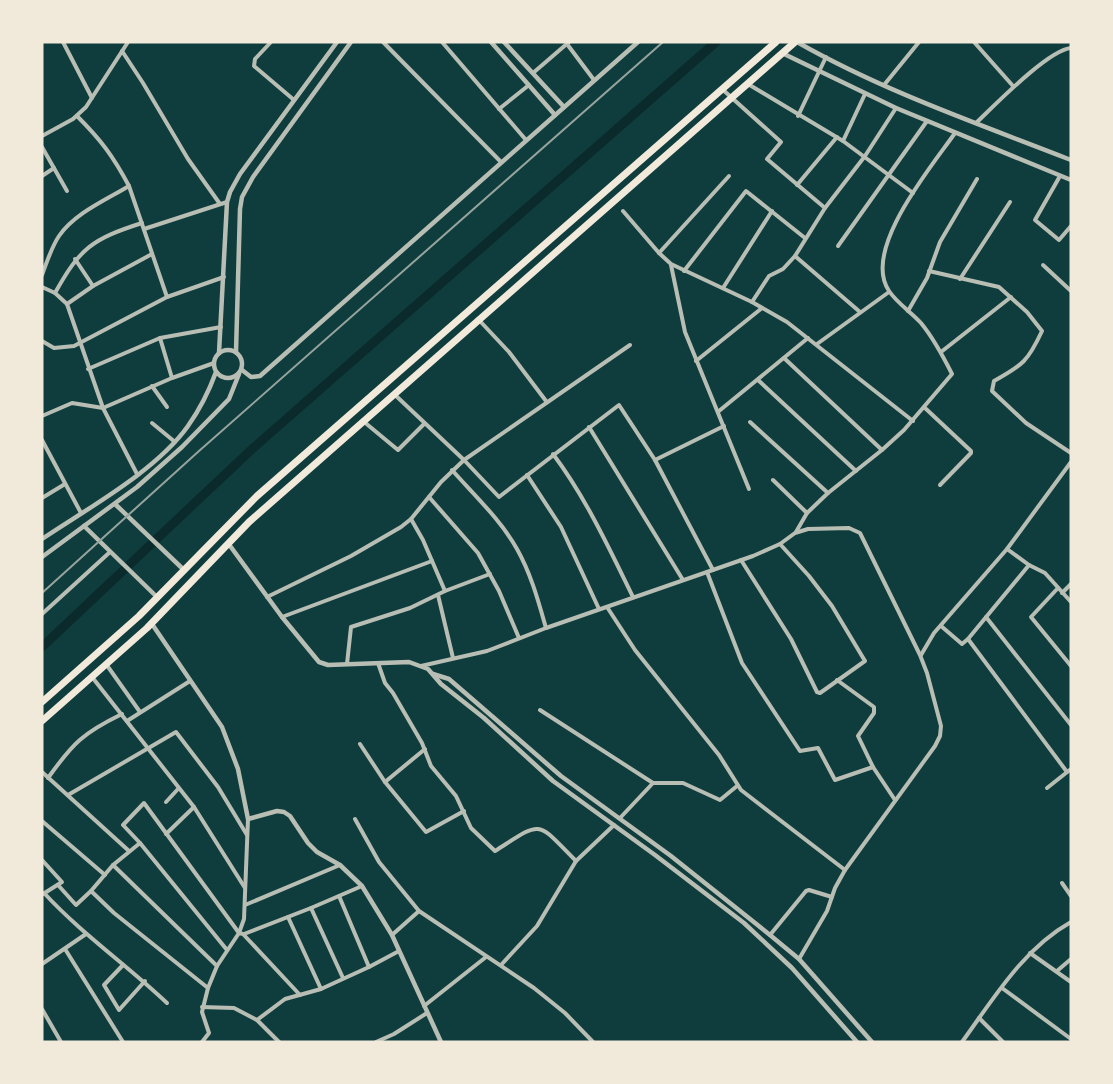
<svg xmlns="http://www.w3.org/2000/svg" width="1113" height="1084" viewBox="0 0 1113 1084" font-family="'Exo 2',sans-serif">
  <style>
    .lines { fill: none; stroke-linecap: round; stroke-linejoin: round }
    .canal { stroke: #0a2a2b; stroke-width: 9 }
    .minor { stroke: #b8beb3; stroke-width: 4 }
    .tertiary { stroke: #b8beb3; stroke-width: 4.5 }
    .trunk { stroke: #f1e9da; stroke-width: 7 }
    .rail { stroke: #97a49c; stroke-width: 2 }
  </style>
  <rect width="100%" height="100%" fill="#0f3d3e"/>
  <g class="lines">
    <polyline class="canal" points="42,647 251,450 716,42"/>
    <g class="minor">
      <polyline points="63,42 92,98"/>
      <polyline points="271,42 255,59 254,66 294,100"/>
      <polyline points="383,42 501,162"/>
      <polyline points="442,42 526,140"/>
      <polyline points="974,42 1013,86"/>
      <polyline points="567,44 594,80"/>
      <polyline points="122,51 143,83 188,159 220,204"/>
      <polyline points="533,73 569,42"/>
      <polyline points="748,84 843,141 913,193"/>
      <polyline points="884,85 919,42"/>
      <polyline points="722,89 781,142 767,159 825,208"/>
      <polyline points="499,109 529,85"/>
      <polyline points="798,116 826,57"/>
      <path d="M976,123C994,106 1048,50 1071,48"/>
      <polyline points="42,136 73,119 86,107 128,42"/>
      <polyline points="843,141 865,94"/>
      <polyline points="42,147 67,191"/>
      <polyline points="42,176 54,168"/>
      <polyline points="1060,176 1035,220 1059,240 1071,226"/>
      <polyline points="797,185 837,137"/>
      <polyline points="129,186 167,297"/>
      <polyline points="623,211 659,253 671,264 752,302 787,322 913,421"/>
      <polyline points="144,229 227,202"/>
      <polyline points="838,246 927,121"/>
      <polyline points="659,253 729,176"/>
      <polyline points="795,256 860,312"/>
      <polyline points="75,259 93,286"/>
      <polyline points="671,265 685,332 749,489"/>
      <polyline points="1043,265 1071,291"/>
      <polyline points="684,271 746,191 805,238"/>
      <path d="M929,271L999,287L1027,312L1042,331C1028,361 1023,365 994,381L992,391L1026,423L1071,453"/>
      <path d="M42,275C47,262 51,248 59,236C75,213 106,200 129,186C113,156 101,140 77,116"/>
      <polyline points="960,279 1010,202"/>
      <polyline points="42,287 55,293 67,304 103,408 137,474"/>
      <polyline points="723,288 772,211"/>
      <path d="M55,293C80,248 92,239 142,223"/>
      <polyline points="752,302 769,276 783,269 795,256 825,208 865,156 896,108"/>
      <polyline points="67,304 93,286 152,254"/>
      <polyline points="908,311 927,278 940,242 977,179"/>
      <polyline points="478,319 509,352 546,401"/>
      <polyline points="160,338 172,378"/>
      <polyline points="42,341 54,348 74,346 167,297 224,277"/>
      <polyline points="817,344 889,292"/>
      <polyline points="941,352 1011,297"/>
      <polyline points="784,358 882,450"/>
      <polyline points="696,361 762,308"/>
      <polyline points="88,369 160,338 221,327"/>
      <polyline points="758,380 856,471"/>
      <polyline points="152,386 167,407"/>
      <polyline points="394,394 464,460 499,497 619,405 655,460 713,570"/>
      <polyline points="925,408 971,451 971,453 940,485"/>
      <polyline points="719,411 808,338"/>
      <polyline points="42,416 72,403 103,408 172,378 214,363"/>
      <polyline points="363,421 398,450 424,424"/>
      <path d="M750,422L828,493L882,450L904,430L952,374C943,356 934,339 921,323C911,312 897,303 889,291C861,250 932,166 955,133"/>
      <polyline points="152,423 175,442"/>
      <polyline points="589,427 683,580"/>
      <polyline points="42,440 81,513"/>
      <path d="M553,454C586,498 609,548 633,597"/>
      <polyline points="655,460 724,426"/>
      <path d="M452,470C474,495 501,520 517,549C531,574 538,600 546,628"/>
      <polyline points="527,475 561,527 599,609"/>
      <polyline points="773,480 807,513"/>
      <polyline points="429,497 478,553 499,591 519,638"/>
      <polyline points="42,498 65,484"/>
      <polyline points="411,519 423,540 445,591"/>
      <polyline points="796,532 807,513 828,493"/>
      <polyline points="1007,549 1029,565 1045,573 1071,602"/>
      <polyline points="741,560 791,639 817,692 820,693 865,661 832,606 809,576 780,544"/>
      <polyline points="707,572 742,663 800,751 818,748 835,780 873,767"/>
      <polyline points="1058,588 1031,617 1071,666"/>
      <polyline points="1062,593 1071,584"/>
      <polyline points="438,595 453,658"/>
      <polyline points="267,597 351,556 401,527 411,519 441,482 464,460 630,345"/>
      <polyline points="607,607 635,650 719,755 741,790 845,870"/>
      <polyline points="42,614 110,552"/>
      <polyline points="282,617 432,561"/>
      <polyline points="986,617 1071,725"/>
      <polyline points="941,626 962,644 968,639 1029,565"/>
      <polyline points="968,639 1067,772"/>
      <polyline points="921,655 934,633 1007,549 1071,462"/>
      <path d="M378,663L385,683L393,693L422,743L431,766L456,796L471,828L495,851C544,820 535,820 576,861"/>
      <polyline points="106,664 140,712"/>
      <polyline points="347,664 351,627 410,608 445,591 490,574"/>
      <polyline points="421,666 487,651 546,628 753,556 780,544 795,533 808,529 849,528 860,533 920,655 927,673 941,726 940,736 935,746 845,870 835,888 827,911 799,959"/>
      <polyline points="92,677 194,807 245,888"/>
      <polyline points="837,680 874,707 874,713 858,736 873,767 895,800"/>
      <polyline points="540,710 653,783 683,783 720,800 737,786"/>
      <polyline points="127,721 190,681"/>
      <polyline points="360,744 385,782 426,832 464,811"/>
      <polyline points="42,772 129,851"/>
      <path d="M48,778C73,743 83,733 122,714"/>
      <polyline points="385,782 425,749"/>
      <polyline points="1047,788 1071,769"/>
      <polyline points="68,795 176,732 218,787 247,835"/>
      <polyline points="166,802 178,789"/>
      <polyline points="620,818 653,783"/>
      <polyline points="355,819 379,862 419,911 534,988 565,1013 593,1042"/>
      <polyline points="42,821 105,875"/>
      <polyline points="166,834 194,807"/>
      <polyline points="140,843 123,825 144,803 239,933 243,934 300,995"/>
      <polyline points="42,860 62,882 43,894"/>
      <polyline points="113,865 217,966"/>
      <polyline points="1062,883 1071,896"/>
      <polyline points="58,885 76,905 91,891"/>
      <path d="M44,893C83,935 127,965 167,1003"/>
      <polyline points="339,896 369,967"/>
      <polyline points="245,905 340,865"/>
      <polyline points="311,908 343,978"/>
      <polyline points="288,917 321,989"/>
      <polyline points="244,934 311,908 362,886"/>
      <polyline points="392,935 419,911"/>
      <polyline points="770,935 806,891 809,890 832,897"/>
      <polyline points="65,949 123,1042"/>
      <polyline points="1030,953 1071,982"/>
      <polyline points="42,964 86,934"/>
      <polyline points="123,965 104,985 119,1010 145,981"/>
      <polyline points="501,965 537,926 576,861 614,825"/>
      <polyline points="1057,971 1071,959"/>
      <polyline points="208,988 114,913 91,891 113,865 140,843 227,950"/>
      <polyline points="1002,988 1071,1039"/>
      <polyline points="424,1006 486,957"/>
      <polyline points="202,1007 234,1008 257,1020"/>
      <polyline points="42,1009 61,1042"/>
      <polyline points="979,1018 1003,1042"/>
      <polyline points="202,1042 209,1033 202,1012 208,988 217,966 239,933 244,919 248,819"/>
      <polyline points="279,1042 257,1020 285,999 321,989 369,967 399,951"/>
      <polyline points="376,1042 394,1034 427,1013"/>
      <path d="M962,1042C994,998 1023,949 1071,922"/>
    </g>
    <g class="tertiary">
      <polyline points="491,42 555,115"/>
      <polyline points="504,42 564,107"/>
      <path d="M797,42C883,91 979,124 1071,160"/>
      <polyline points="782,53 896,108 1071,180"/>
      <circle cx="228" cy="364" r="14"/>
      <polyline points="236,352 240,209 242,197 253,177 351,42"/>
      <polyline points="219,353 227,202 230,192 240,174 337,42"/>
      <polyline points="242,370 251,377 260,376 638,42"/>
      <polyline points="115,504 184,570"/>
      <polyline points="84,526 158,598"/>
      <path d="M42,539C88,508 156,471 188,426C200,409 209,391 216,372"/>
      <polyline points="228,543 282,617 319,662 328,665 409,662 428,669 441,684 484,718 553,781 655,855 744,923 792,968 857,1042"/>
      <polyline points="42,557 137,487 182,447 229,399 239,374"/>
      <polyline points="152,624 222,727 238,769 248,819 277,811 284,812 290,816 308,843 317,852 340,865 362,886 392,935 441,1042"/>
      <polyline points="433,674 449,679 561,776 671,856 770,935 799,959 872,1042"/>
    </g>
    <g class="trunk">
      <polyline points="42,702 139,616 257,496 776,42"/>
      <polyline points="42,721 147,628 249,522 795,42"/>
    </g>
    <polyline class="rail" points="42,593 199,451 663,42"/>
  </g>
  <rect width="1113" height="1084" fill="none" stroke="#f1e9da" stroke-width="87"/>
</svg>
